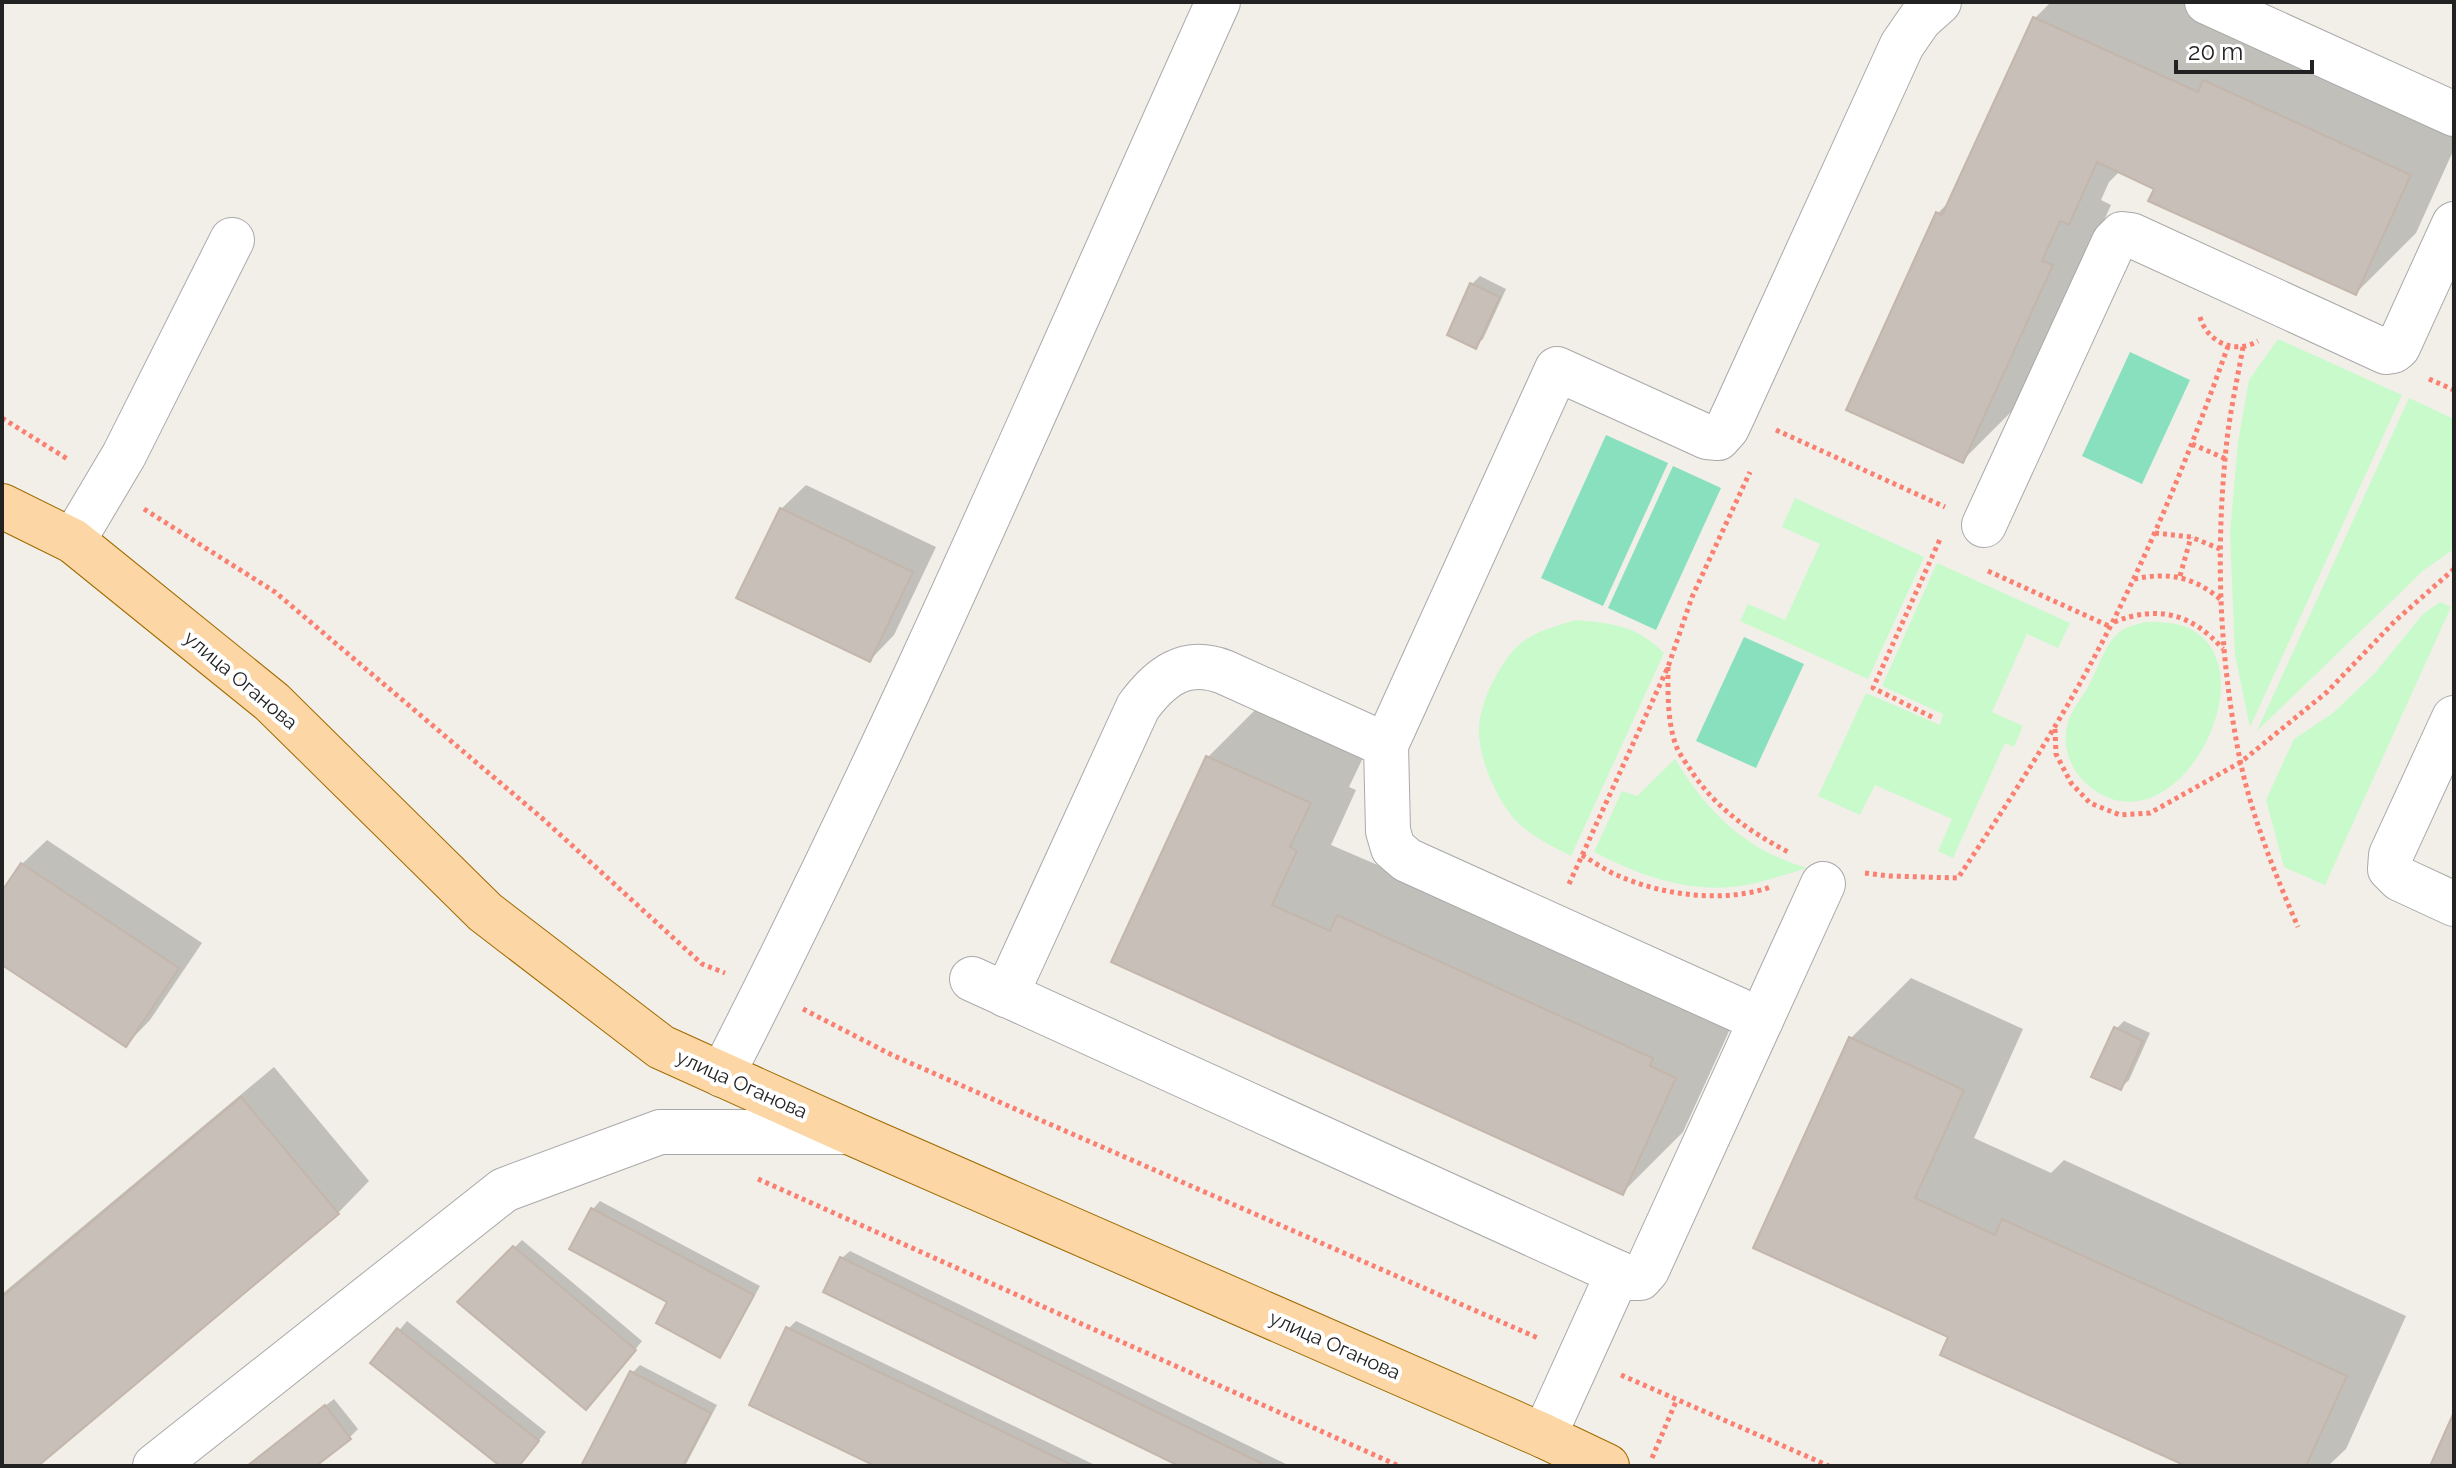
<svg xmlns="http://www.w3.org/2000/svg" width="2456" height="1468" viewBox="0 0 2456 1468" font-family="Raleway,sans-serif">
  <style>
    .park { fill: #c8facc }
    .pitch { fill: #88e0be }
    .shadow { fill: #0003 }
    .building { fill: #c7bfb8; stroke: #c4b6ab; stroke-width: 2 }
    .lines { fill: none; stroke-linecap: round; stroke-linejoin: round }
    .minor-casing { stroke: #a9a9a9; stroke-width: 46 }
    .major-casing { stroke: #a06b00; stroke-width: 46 }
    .path { stroke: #fa8072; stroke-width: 5; stroke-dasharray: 4 4; stroke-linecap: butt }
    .minor { stroke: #fff; stroke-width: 44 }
    .major { stroke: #fcd6a4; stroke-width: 44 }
    .labels { text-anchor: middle; stroke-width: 8; stroke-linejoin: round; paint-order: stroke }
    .street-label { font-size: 20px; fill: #222; stroke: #fff }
  </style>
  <rect width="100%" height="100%" fill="#f2efe9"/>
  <g class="park">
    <polygon points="2278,339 2402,395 2250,727 2235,655 2230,533 2238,442 2249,380"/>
    <polygon points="2409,398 2454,419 2454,549 2424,570 2257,731"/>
    <polygon points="1795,498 1924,557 1868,679 1740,621 1748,604 1785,620 1820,544 1782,527"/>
    <polygon points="1937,563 2070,623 2058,648 2027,634 1992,712 2023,726 2014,747 2005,743 1953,858 1938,851 1952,819 1875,785 1860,815 1818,796 1866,693 1940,725 1943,714 1882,686"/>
    <polygon points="2440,602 2451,607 2325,885 2284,867 2266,800 2294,739 2333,713 2375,673 2423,614"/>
    <path d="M1576,620C1612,623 1638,626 1664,653L1571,856C1551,846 1525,833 1511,815C1493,792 1474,748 1480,718C1483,704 1488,690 1495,678C1502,664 1512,649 1525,640C1540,630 1559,625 1576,620Z"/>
    <path d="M2144,622C2158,622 2173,622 2186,627C2268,661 2190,829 2109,798C2078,786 2057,752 2069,719C2074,707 2084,695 2090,683C2099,667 2106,641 2121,631C2127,626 2137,625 2144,622Z"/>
    <path d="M1675,759C1709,814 1744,849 1807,868C1787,874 1766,881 1746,885C1692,895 1641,876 1594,852L1622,791L1637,796Z"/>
  </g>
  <g class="pitch">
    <polygon points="2130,352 2190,380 2142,484 2082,456"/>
    <polygon points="1606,435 1668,463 1603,606 1541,578"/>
    <polygon points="1673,466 1721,488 1656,630 1608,608"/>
    <polygon points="1744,637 1804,664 1756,768 1696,741"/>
  </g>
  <g class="shadow">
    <polygon points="2051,2 2192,2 2454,107 2454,149 2416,233 2356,293 2157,188 2120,171 2109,182 2101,200 2111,205 2022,401 1962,461 1938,213 1952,199 2035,18"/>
    <polygon points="1480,276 1506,289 1483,339 1475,346 1472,284"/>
    <polygon points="806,485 936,547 894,635 870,660 781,509"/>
    <polygon points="1268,697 1370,743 1349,787 1356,790 1331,845 1735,1018 1683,1132 1623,1192 1114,961 1208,757"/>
    <polygon points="47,840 202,943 150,1020 126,1045 2,962 2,894 22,864"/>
    <polygon points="1911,978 2023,1029 1974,1138 2051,1173 2064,1160 2406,1316 2346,1449 2328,1466 2191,1466 1951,1336 1851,1038"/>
    <polygon points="2124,1021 2150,1033 2129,1080 2121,1088 2116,1029"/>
    <polygon points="274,1067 369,1181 338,1213 35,1466 2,1466 2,1294"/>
    <polygon points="600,1201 760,1286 727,1347 720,1355 670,1301 593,1209"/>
    <polygon points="522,1240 642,1341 594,1400 460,1302"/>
    <polygon points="850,1251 1290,1466 1183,1466 842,1258"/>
    <polygon points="407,1321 546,1432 518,1466 503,1466 373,1362"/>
    <polygon points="796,1321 1097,1466 880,1466 788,1329"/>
    <polygon points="640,1365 717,1405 685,1466 583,1466 632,1373"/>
    <polygon points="334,1399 358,1429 350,1437 313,1466 248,1466"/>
  </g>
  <g class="building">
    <polygon points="2033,17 2198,92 2203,80 2411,175 2356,295 2148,201 2154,189 2097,162 2069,225 2060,221 2042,261 2053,265 1963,463 1846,410 1936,212 1942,215"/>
    <polygon points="1470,283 1500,297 1476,349 1447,335"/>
    <polygon points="780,508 913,572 870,662 736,598"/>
    <polygon points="1206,756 1311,803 1290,847 1297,851 1272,905 1330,931 1337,915 1653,1058 1650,1066 1676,1078 1623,1195 1111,962"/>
    <polygon points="21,863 179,968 126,1047 2,965 2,891"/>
    <polygon points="2114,1027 2143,1041 2121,1090 2091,1077"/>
    <polygon points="1849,1037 1964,1090 1915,1198 1995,1235 2002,1219 2347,1376 2306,1466 2186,1466 1940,1355 1948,1337 1753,1248"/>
    <polygon points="241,1097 339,1214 38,1466 2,1466 2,1297"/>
    <polygon points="591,1208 754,1295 720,1358 656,1323 667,1302 569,1249"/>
    <polygon points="513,1246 636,1350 586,1410 457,1302"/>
    <polygon points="840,1257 1267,1466 1179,1466 823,1292"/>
    <polygon points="786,1327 1074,1466 875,1466 749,1405"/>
    <polygon points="397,1328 539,1441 519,1466 500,1466 370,1363"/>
    <polygon points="630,1371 711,1413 683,1466 581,1466"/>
    <polygon points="325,1405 351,1439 316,1466 247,1466"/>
    <polygon points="2454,1412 2454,1466 2430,1466"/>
  </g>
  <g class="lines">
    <defs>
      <g id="minor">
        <polyline points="2207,2 2454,114"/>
        <polyline points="1984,525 2114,242 2122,234 2131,235 2386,352 2393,351 2398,347 2454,224"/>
        <polyline points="73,541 124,455 232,240"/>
        <polyline points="2454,718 2391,855 2390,869 2400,879 2454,904"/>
        <polyline points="1386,745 1557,369 1707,437 1718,438 1727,428 1735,411 1902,45 1920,19 1939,2"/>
        <polyline points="972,979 1618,1273"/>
        <path d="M1006,995L1138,707C1160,677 1185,657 1224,672L1386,745L1388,831L1393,848L1407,860L1761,1020"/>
        <path d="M722,1075C902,724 1056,361 1218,2"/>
        <polyline points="1544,1436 1618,1273 1630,1278 1640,1278 1647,1270 1823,884"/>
        <polyline points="155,1466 504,1190 660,1132 849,1132"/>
      </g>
      <polyline id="major" points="2,506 73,541 272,702 485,912 661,1047 849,1132 1544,1436 1607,1466"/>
    </defs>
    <use href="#minor" class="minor-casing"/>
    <use href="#major" class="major-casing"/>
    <g class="path">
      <path d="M2200,317C2207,342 2235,355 2258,341"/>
      <path d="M2243,347C2238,375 2232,403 2228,431C2215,541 2218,651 2240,760C2252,817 2275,874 2298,927"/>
      <polyline points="2429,379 2454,390"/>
      <polyline points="2,418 69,460"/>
      <polyline points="1776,430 1945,507"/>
      <polyline points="2192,444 2226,459"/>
      <polyline points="144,509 275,592 543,819 702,964 725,973"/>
      <polyline points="2155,533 2191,537 2220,549"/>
      <polyline points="1988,571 2111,627"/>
      <polyline points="2180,576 2191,537"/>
      <path d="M2134,579C2167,572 2193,576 2220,599"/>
      <path d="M2114,622C2158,605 2191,613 2223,649"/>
      <path d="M1668,667C1668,694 1667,723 1677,748C1680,755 1686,763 1690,769C1715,808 1750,832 1790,853"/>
      <polyline points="1932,717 1873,688 1941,537"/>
      <polyline points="2055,729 2056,754 2071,783 2090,803 2120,815 2150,813 2241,762 2327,692 2395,621 2454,569"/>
      <path d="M1582,855C1594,862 1606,871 1619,876C1665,896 1724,903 1771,887"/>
      <path d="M1865,873L1889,876L1958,878C2012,797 2066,714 2110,627C2156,537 2194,442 2228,346"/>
      <polyline points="1569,884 1668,667 1692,597 1750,472"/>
      <polyline points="803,1009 892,1055 1538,1338"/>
      <polyline points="758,1179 1399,1466"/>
      <polyline points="1621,1375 1829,1466"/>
      <polyline points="1652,1458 1677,1399"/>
    </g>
    <use href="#minor" class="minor"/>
    <use href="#major" class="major"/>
  </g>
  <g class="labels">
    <g class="street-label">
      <text transform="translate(241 680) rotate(40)" y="7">улица Оганова</text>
      <text transform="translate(742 1084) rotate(24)" y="7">улица Оганова</text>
      <text transform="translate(1335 1345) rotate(24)" y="7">улица Оганова</text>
    </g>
  </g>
  <rect width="2456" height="1468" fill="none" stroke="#222222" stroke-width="8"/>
  <path d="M2176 60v12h136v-12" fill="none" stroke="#222222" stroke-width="4"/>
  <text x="2188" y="60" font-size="24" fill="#222222" stroke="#ffffff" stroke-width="6" paint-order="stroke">20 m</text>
</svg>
